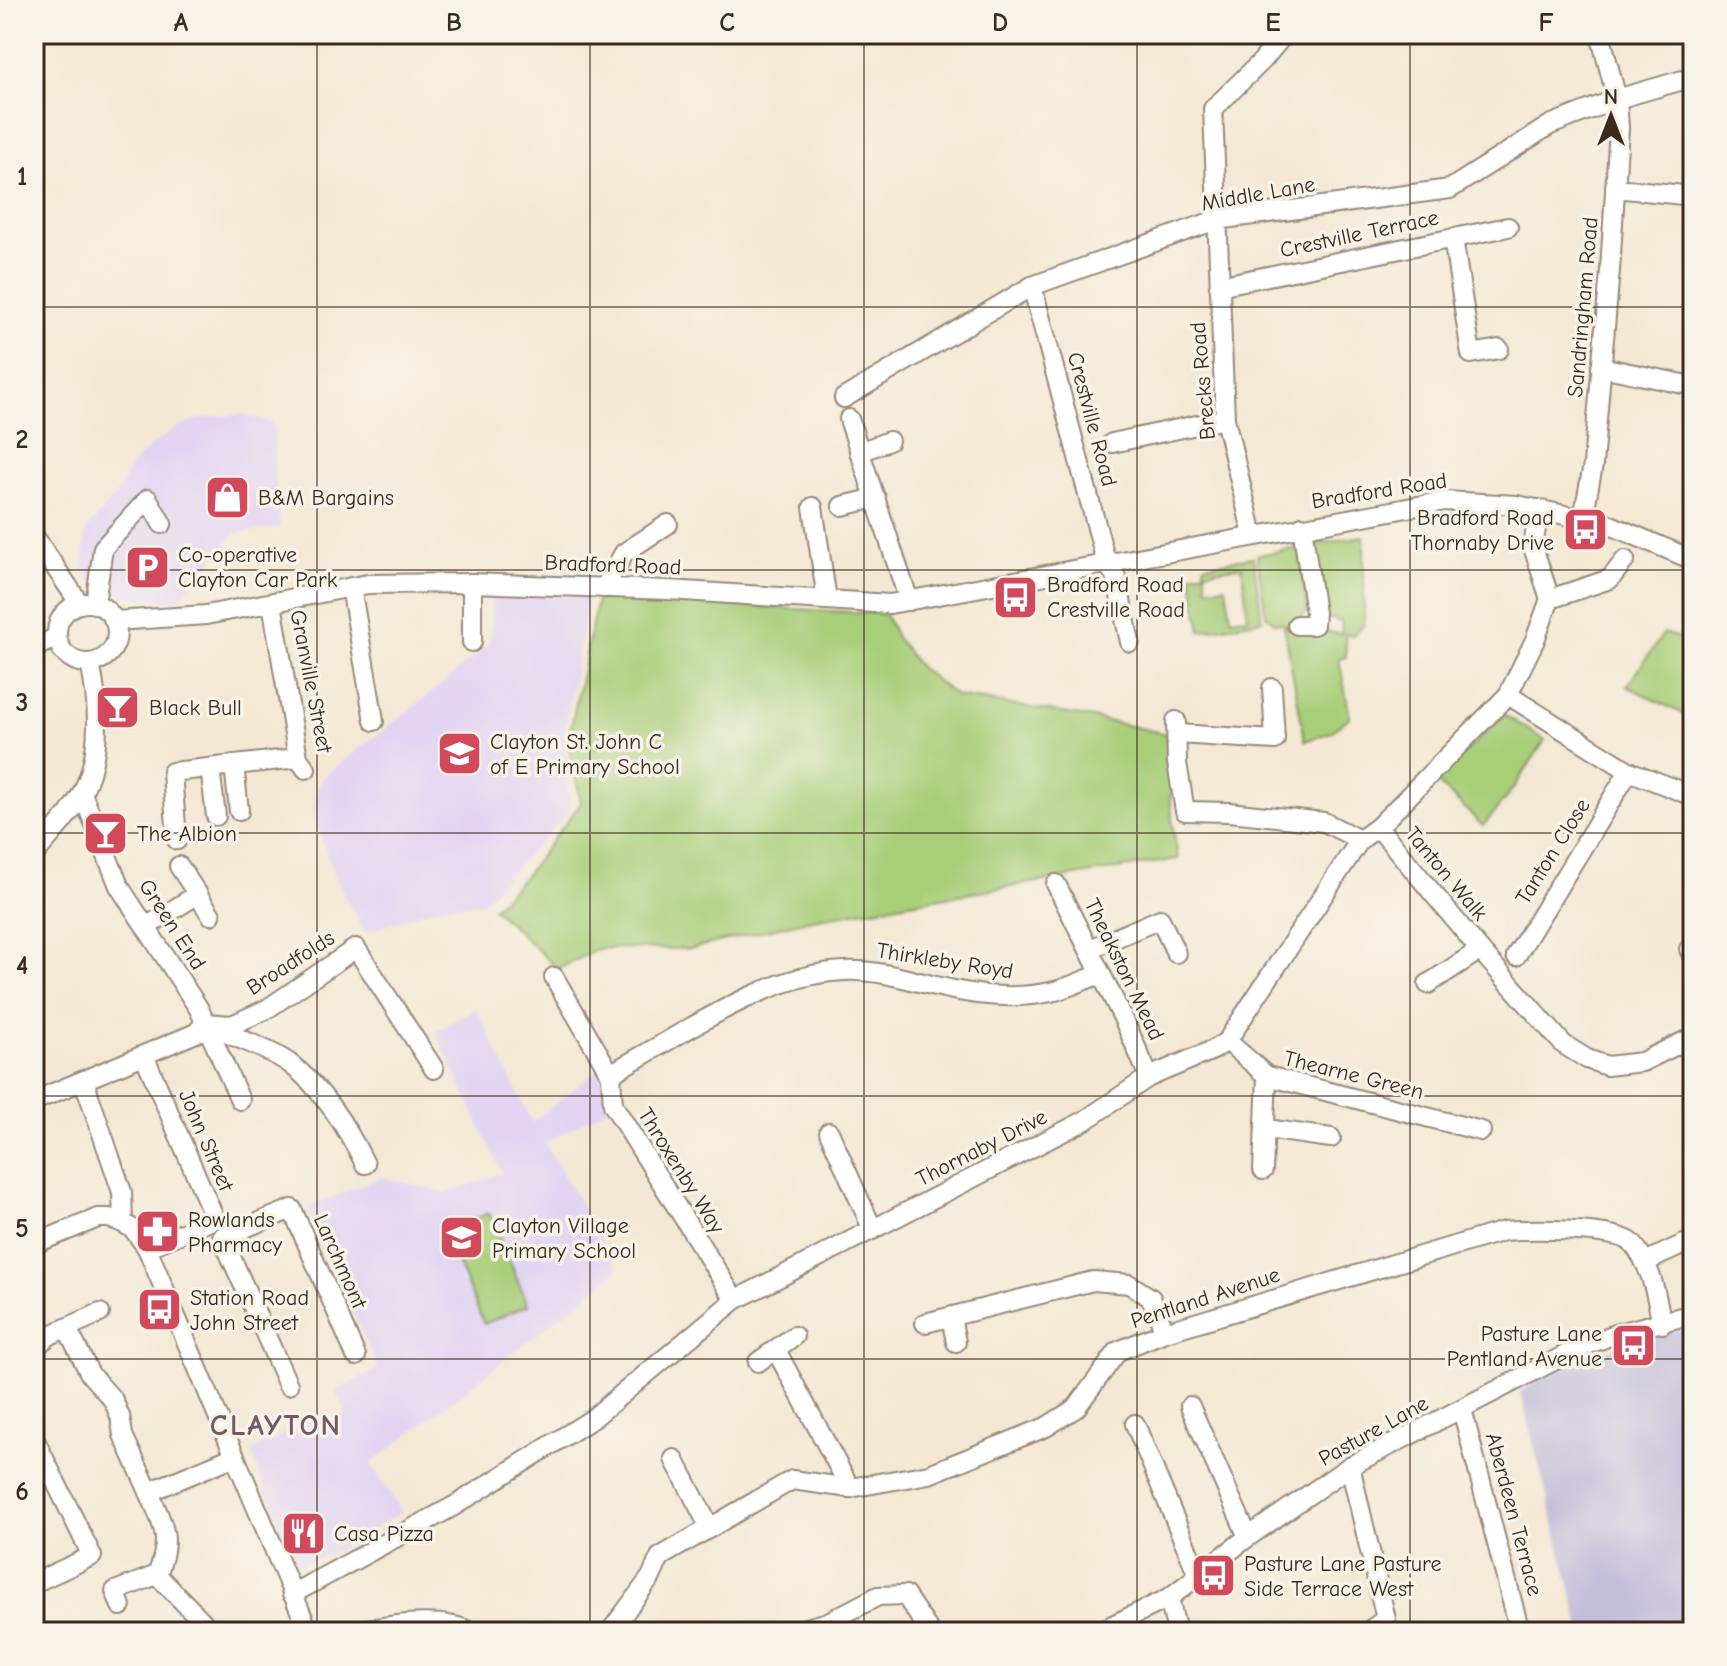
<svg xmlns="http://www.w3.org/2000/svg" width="1727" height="1666" viewBox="0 0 1727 1666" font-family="'Comic Neue',sans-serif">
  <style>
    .built { fill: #e2d4f3 }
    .industrial { fill: #c5c0da }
    .green { fill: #a8ce78; stroke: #727c4b; stroke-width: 2; fill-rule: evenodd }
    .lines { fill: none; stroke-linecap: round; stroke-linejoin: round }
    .minor-casing { stroke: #988979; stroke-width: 22 }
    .minor { stroke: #fff; stroke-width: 18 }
    .grid { fill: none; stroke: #3b2a1e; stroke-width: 2; stroke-opacity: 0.55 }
    .labels { text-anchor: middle; stroke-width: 7; stroke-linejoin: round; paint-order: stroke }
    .street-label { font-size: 22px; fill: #3b2a1e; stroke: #f7f3e8 }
    .poi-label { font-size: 22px; fill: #3b2a1e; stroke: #f7f3e8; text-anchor: start }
    .district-label { font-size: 30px; font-weight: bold; letter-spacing: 2px; fill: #775864; stroke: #f7f3e8 }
    .neatline { fill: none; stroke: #3b2a1e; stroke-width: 3 }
    .grid-label { font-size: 26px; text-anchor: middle; font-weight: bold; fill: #3b2a1e }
  </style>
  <rect width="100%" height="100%" fill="#f7f3e8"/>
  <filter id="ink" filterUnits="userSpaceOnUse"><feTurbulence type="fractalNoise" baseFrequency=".0125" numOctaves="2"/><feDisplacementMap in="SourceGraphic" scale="16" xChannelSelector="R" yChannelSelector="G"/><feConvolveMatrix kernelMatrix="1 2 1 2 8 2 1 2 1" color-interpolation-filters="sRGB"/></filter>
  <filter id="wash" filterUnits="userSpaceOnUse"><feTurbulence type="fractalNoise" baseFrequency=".006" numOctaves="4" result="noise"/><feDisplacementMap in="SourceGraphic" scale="32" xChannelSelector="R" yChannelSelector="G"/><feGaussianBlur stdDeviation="1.8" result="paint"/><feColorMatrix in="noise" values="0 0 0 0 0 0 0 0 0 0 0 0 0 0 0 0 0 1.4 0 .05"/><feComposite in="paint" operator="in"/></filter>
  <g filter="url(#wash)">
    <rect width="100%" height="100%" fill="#f4e8d4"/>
    <g class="built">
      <polygon points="241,414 274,423 274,468 280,527 236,533 176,601 118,595 89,580 83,570 86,530 118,493 131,465 150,447 176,428 199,419"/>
      <polygon points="492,596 588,597 564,735 570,811 483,902 437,907 365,933 343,893 323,845 313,811 317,789 326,774 414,707 490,644"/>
      <polygon points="476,1008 532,1122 605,1064 613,1105 545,1143 619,1270 371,1464 402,1512 330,1555 298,1565 279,1531 251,1450 270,1443 290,1429 315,1419 347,1414 336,1390 378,1369 307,1207 383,1177 447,1193 502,1173 436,1032"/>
    </g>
    <polygon class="industrial" points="1693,1325 1693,1632 1582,1632 1520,1391 1594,1353"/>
    <g class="green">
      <polygon points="1364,536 1364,624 1353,635 1345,634 1346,657 1339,659 1350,717 1331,732 1305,741 1284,626 1341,634 1342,622 1322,616 1311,545"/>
      <polygon points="1299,548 1307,612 1292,625 1274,622 1266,615 1257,555"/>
      <path d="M1253,557L1262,620L1201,631L1191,574L1204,571V565ZM1242,566L1248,617L1231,619L1226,586L1207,588L1205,571Z"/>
      <polygon points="614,599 885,614 896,637 919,667 956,696 1093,718 1167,734 1172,821 1178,859 812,919 690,949 600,948 558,969 493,908 524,877 581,803 568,742 597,600"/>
      <polygon points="1664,633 1693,643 1693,685 1687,716 1627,686"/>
      <polygon points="1505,715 1545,740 1515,786 1483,826 1435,780"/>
      <polygon points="489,1213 528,1305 484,1324 444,1232"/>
    </g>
  </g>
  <g filter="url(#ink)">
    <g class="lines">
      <defs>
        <g id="minor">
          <polyline points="1615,188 1693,196"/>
          <polyline points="1453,238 1471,354 1499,349"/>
          <polyline points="1032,286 1107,565"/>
          <polyline points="1219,286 1508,227"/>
          <polyline points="1601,367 1693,386"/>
          <polyline points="844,398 1032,286 1216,220 1450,189 1550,125 1617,99 1693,77"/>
          <polyline points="849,419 909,601"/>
          <polyline points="1112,443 1225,419"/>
          <polyline points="859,452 889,441"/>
          <polyline points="842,506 876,498"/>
          <polyline points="813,507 827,600"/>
          <polyline points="1539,509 1533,547 1550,599"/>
          <polyline points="1583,518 1593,465 1610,270 1619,128 1617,99 1600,34"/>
          <polyline points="1253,535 1225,419 1213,109 1263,60 1284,34"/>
          <polyline points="34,536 80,604"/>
          <polyline points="1108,565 1116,577 1130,642"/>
          <polyline points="472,583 472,642"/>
          <polyline points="351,587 374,721"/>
          <polyline points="604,588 624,553 668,524"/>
          <polyline points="272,603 298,758 306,769"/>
          <circle cx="87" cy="633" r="30"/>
          <polyline points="95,604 103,548 148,499 162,524"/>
          <polyline points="115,621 206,615 368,584 472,583 668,590 890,604 1445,501 1517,505 1608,524 1693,560"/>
          <polyline points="1297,625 1314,625 1315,613 1302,526"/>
          <polyline points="34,648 57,637"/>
          <polyline points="1508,695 1629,771 1693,796"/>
          <polyline points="1176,721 1177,763 1185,811 1229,812 1324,822 1360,840"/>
          <polyline points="1177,734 1275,740 1272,688"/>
          <polyline points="234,765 239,811"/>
          <polyline points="210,768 216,816"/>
          <polyline points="82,793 119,886 199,1009 240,1100"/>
          <polyline points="1378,827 1480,950 1563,1044 1587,1059 1607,1066 1642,1062 1693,1037"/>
          <polyline points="177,840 172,772 298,758"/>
          <path d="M34,855C50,835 72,814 83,791C102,752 99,705 90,663"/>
          <polyline points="179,866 211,915"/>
          <polyline points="1056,884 1125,1022 1149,1077"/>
          <polyline points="146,927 198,894"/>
          <polyline points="1090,949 1160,919 1176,953"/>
          <polyline points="1689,949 1693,958"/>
          <polyline points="1516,956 1629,771"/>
          <polyline points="554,977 611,1075 613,1105 735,1300"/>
          <polyline points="1428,984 1480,950"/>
          <polyline points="205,1023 232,1025 267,1009 356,948 434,1069"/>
          <path d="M214,1028C239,1039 267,1048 289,1063C321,1086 348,1129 365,1164"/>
          <polyline points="1227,1041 1267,1076 1481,1131"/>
          <polyline points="144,1055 215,1219 147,1248"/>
          <path d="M611,1075L622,1067C688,1031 767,974 844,971C877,969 908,980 940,987C977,996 1018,1000 1055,991C1070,987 1086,979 1101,974"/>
          <polyline points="84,1081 122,1192 123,1223 133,1229 147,1248 309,1632"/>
          <polyline points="34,1101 196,1033 205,1023"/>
          <polyline points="1266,1129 1331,1138"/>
          <polyline points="829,1132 873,1230"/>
          <polyline points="1263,1170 1267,1076"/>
          <polyline points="34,1244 98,1218 109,1218 123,1223"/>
          <polyline points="1645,1262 1693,1240"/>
          <polyline points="951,1317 956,1342"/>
          <polyline points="925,1323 1093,1281 1129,1284 1151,1298 1165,1332"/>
          <polyline points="67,1328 90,1374 113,1400 120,1416 123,1435 149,1492 235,1456"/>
          <polyline points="34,1348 50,1335 100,1313"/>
          <polyline points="776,1350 850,1488"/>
          <polyline points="758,1362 794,1336"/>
          <polyline points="288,1385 222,1237 292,1209 356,1356"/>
          <polyline points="1190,1406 1248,1537"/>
          <polyline points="1462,1409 1520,1632"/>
          <polyline points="1135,1424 1198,1575"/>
          <polyline points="34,1438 92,1556 34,1583"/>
          <polyline points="674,1459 710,1528"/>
          <polyline points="1350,1466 1386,1619 1367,1632"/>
          <path d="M149,1492C164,1528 172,1537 157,1575L202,1621L209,1632"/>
          <polyline points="292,1594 454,1506 592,1419 735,1300 1084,1121 1149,1077 1213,1050 1227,1041 1360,840 1378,827 1508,695 1535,640 1550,599 1610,579 1625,560"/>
          <polyline points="1169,1598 1177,1632"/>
          <polyline points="121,1606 115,1591 157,1575"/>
          <path d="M352,1632C387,1626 439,1616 471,1632"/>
          <path d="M610,1632L651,1577L660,1557L792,1480L850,1488L929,1474L1046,1427L1076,1408L1118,1351L1165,1332L1504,1231C1527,1229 1618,1228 1632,1243C1652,1265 1656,1296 1662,1324"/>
          <polyline points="791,1632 828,1622 878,1596 905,1595 930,1632"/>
          <polyline points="1098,1632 1169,1598 1248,1537 1350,1466 1577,1349 1615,1334 1693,1314"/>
        </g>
      </defs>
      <use href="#minor" class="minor-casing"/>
      <use href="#minor" class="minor"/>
    </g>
  </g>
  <path class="grid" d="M317,34V1632M590,34V1632M864,34V1632M1137,34V1632M1410,34V1632M34,307H1693M34,570H1693M34,833H1693M34,1096H1693M34,1359H1693"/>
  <defs>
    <symbol id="shop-square" viewBox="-11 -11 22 22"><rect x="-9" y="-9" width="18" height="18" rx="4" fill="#d1495b" stroke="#f7f3e8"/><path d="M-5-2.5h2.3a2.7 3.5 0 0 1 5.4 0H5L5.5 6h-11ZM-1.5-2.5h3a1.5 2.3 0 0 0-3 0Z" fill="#fff"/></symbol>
    <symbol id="bus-square" viewBox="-11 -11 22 22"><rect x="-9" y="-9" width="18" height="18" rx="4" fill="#d1495b" stroke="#f7f3e8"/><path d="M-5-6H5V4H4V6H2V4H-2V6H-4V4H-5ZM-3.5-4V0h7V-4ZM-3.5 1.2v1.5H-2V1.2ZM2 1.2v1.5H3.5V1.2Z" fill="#fff"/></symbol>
    <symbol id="parking-square" viewBox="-11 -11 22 22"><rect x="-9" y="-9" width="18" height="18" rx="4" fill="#d1495b" stroke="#f7f3e8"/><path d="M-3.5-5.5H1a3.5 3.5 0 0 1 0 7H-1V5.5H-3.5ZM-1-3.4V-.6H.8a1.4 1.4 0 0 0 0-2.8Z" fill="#fff"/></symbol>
    <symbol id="bar-square" viewBox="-11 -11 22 22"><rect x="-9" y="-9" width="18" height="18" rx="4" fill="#d1495b" stroke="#f7f3e8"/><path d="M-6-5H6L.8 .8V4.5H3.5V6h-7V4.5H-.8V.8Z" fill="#fff"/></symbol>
    <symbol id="school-square" viewBox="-11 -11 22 22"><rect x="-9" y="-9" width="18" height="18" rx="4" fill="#d1495b" stroke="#f7f3e8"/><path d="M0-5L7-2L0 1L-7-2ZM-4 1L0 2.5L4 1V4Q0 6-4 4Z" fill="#fff"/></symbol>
    <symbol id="pharmacy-square" viewBox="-11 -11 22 22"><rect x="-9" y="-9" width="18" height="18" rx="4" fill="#d1495b" stroke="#f7f3e8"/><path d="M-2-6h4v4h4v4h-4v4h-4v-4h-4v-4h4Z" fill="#fff"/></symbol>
    <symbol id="restaurant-square" viewBox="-11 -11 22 22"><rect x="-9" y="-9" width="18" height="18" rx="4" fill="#d1495b" stroke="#f7f3e8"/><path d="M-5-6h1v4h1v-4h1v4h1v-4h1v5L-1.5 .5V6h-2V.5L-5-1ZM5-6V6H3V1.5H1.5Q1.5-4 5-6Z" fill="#fff"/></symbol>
  </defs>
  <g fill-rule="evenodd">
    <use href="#shop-square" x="202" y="472" width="51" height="51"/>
    <use href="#bus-square" x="1560" y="504" width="51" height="51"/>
    <use href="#parking-square" x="122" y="542" width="51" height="51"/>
    <use href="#bus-square" x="990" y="572" width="51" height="51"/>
    <use href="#bar-square" x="92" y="682" width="51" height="51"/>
    <use href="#school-square" x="434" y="728" width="51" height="51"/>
    <use href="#bar-square" x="80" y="808" width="51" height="51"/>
    <use href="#pharmacy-square" x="132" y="1206" width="51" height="51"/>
    <use href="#school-square" x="436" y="1212" width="51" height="51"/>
    <use href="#bus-square" x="134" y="1284" width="51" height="51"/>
    <use href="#bus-square" x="1608" y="1320" width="51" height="51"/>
    <use href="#restaurant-square" x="278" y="1508" width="51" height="51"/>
    <use href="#bus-square" x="1188" y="1550" width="51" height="51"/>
  </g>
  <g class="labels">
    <g class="street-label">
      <text transform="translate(1258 193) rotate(-10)" y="8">Middle Lane</text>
      <text transform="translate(1359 233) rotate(-12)" y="8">Crestville Terrace</text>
      <text transform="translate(1582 307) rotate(-85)" y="8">Sandringham Road</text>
      <text transform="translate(1202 381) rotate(-95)" y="8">Brecks Road</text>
      <text transform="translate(1093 419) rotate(75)" y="8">Crestville Road</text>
      <text transform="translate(1379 490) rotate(-9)" y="8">Bradford Road</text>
      <text transform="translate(613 564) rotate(2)" y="8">Bradford Road</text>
      <text transform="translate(312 681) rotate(79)" y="8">Granville Street</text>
      <text transform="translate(1552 851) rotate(-58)" y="8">Tanton Close</text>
      <text transform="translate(1447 873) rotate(50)" y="8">Tanton Walk</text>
      <text transform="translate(173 924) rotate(57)" y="8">Green End</text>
      <text transform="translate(945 960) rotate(9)" y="8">Thirkleby Royd</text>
      <text transform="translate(290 962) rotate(-33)" y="8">Broadfolds</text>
      <text transform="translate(1125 969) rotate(64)" y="8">Theakston Mead</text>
      <text transform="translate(1354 1074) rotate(14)" y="8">Thearne Green</text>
      <text transform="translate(207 1140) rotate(67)" y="8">John Street</text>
      <text transform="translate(981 1147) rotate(-27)" y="8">Thornaby Drive</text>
      <text transform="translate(682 1170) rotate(58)" y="8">Throxenby Way</text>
      <text transform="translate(341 1261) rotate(66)" y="8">Larchmont</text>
      <text transform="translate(1205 1297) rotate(-18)" y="8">Pentland Avenue</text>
      <text transform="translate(1373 1430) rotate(-29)" y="8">Pasture Lane</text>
      <text transform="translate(1515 1514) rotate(75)" y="8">Aberdeen Terrace</text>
    </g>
    <g class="poi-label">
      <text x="258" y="505">B&amp;M Bargains</text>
      <text x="1554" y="525" text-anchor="end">Bradford Road<tspan x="1554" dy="25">Thornaby Drive</tspan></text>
      <text x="178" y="562">Co-operative<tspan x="178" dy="25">Clayton Car Park</tspan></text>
      <text x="1047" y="592">Bradford Road<tspan x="1047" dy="25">Crestville Road</tspan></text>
      <text x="149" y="715">Black Bull</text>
      <text x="490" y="749">Clayton St. John C<tspan x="490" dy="25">of E Primary School</tspan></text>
      <text x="137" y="841">The Albion</text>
      <text x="188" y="1227">Rowlands<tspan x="188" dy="25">Pharmacy</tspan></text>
      <text x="492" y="1233">Clayton Village<tspan x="492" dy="25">Primary School</tspan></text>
      <text x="190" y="1305">Station Road<tspan x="190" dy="25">John Street</tspan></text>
      <text x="1602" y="1341" text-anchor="end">Pasture Lane<tspan x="1602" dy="25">Pentland Avenue</tspan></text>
      <text x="334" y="1541">Casa Pizza</text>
      <text x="1244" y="1571">Pasture Lane Pasture<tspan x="1244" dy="25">Side Terrace West</tspan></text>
    </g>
    <g class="district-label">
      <text x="276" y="1435">CLAYTON</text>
    </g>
  </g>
  <rect width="1727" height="1666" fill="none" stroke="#f7f3e8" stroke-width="88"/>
  <g transform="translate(1611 116)" stroke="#f7f3e8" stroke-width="6" paint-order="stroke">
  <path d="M0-6L14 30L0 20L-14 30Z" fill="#3b2a1e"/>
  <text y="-12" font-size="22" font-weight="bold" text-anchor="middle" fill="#3b2a1e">N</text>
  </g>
  <rect x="44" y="44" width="1639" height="1578" class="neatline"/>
  <g class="grid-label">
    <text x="181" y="31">A</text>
    <text x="454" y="31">B</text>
    <text x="727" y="31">C</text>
    <text x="1000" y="31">D</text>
    <text x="1273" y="31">E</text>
    <text x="1546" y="31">F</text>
    <text x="22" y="185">1</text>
    <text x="22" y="448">2</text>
    <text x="22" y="711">3</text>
    <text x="22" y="974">4</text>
    <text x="22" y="1237">5</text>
    <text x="22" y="1500">6</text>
  </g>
</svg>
